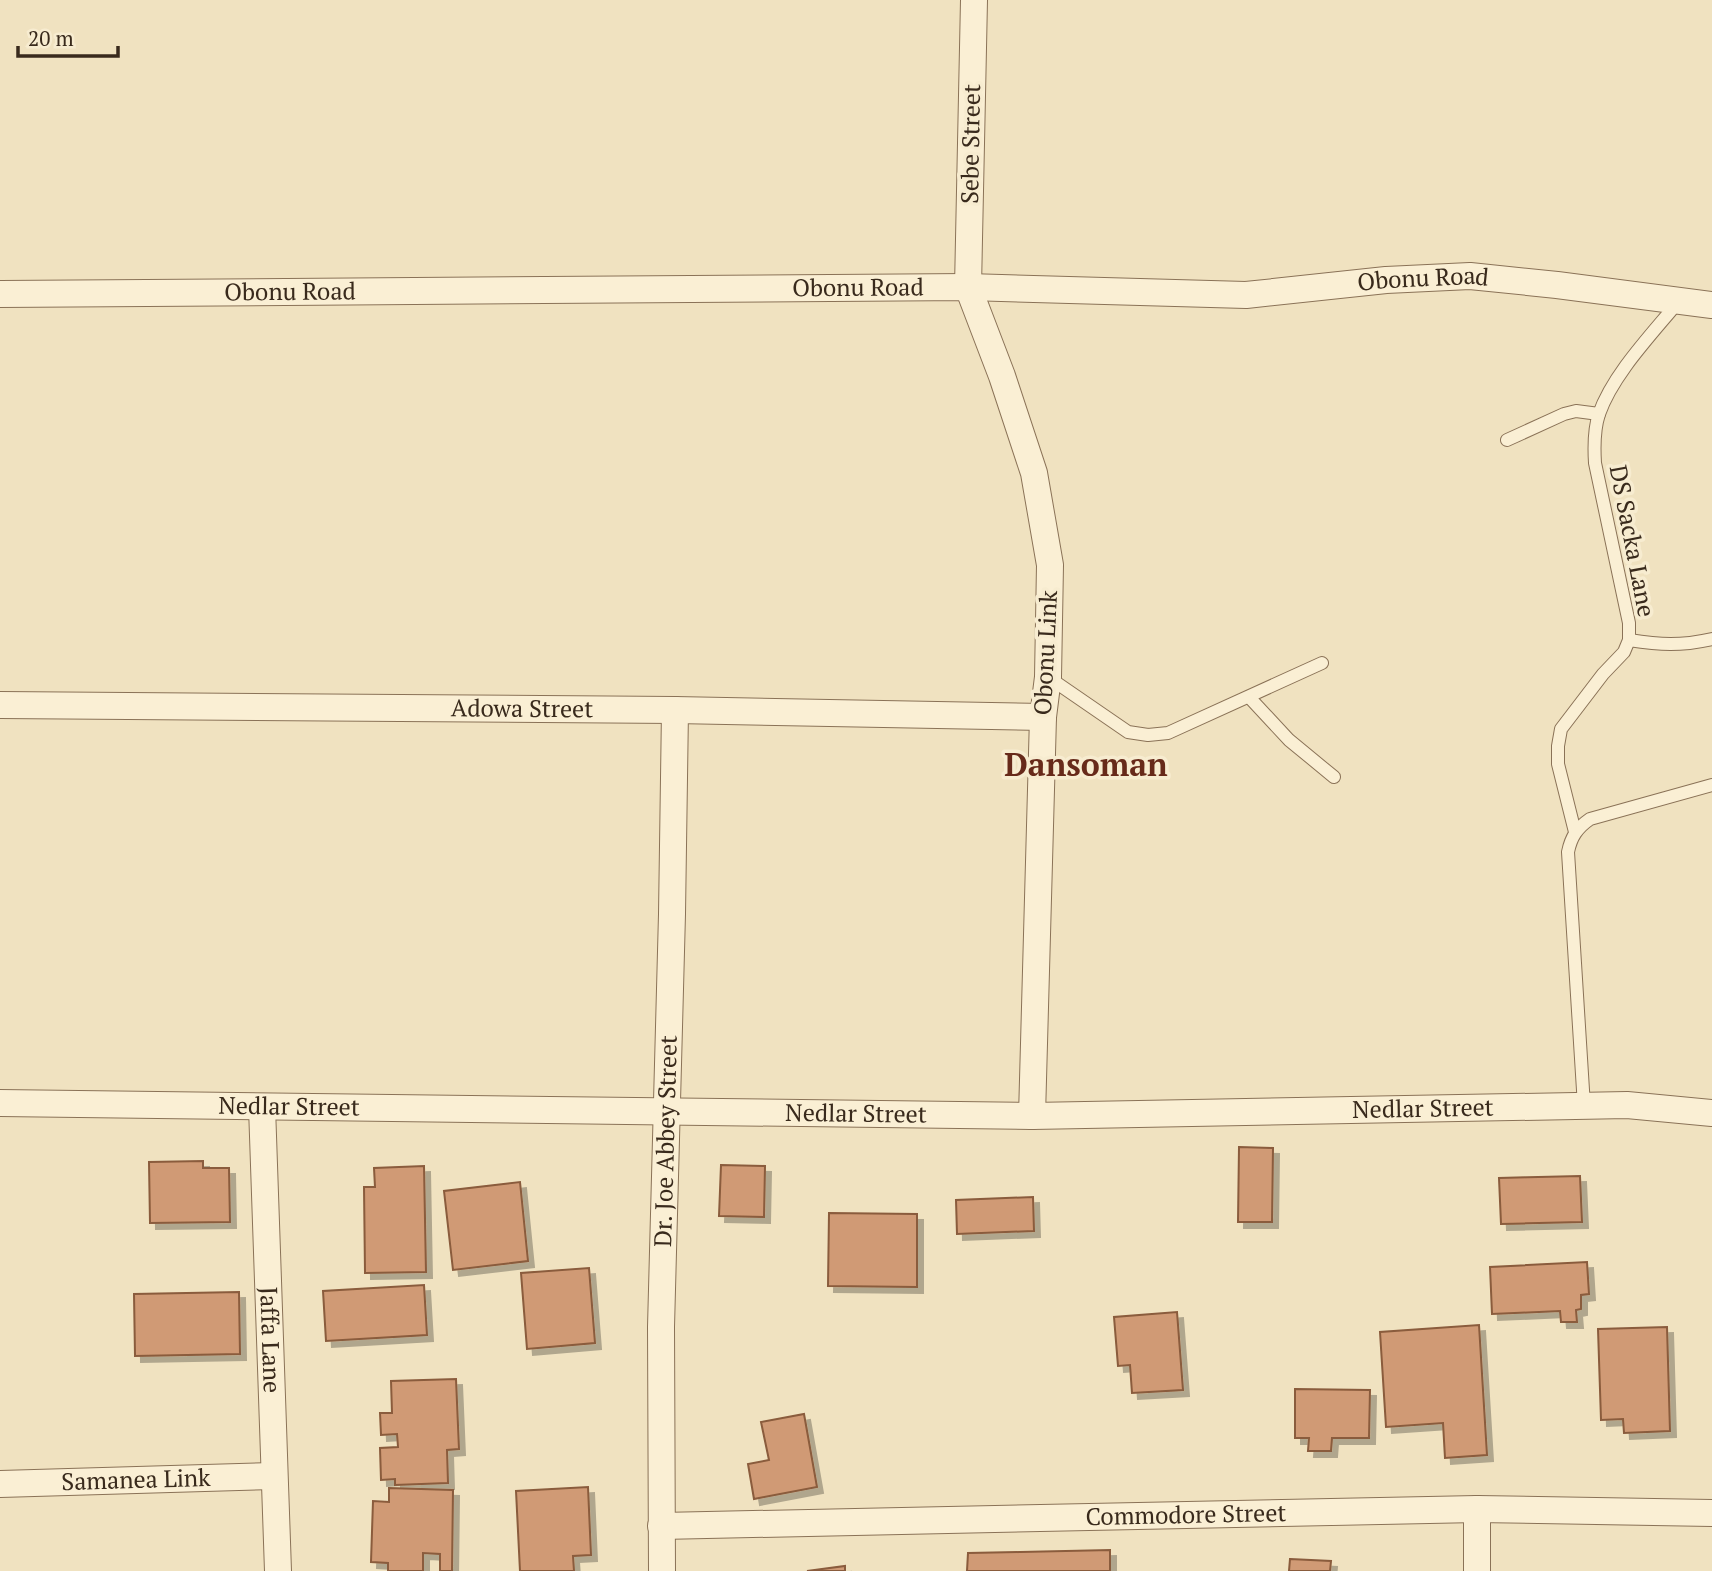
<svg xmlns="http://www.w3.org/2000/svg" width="1712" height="1571" viewBox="0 0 1712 1571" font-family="'PT Serif',serif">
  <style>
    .building { fill: #d09a74; stroke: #8a5b3c; stroke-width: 2; filter: url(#shadow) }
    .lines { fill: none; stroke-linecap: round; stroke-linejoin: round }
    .lane-casing { stroke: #8a7257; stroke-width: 14 }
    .street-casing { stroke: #8a7257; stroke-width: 28 }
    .lane { stroke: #faefd4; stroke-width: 12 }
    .street { stroke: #faefd4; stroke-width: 26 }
    .labels { text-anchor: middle; stroke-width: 7; stroke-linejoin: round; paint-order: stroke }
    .street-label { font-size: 24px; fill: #392a1c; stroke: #f7ecd0 }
    .district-label { font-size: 32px; font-weight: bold; fill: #672a1a; stroke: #f7ecd0 }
  </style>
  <defs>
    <filter id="shadow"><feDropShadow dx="6" dy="6" stdDeviation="0" flood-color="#0004"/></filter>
  </defs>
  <rect width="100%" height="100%" fill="#f0e2c0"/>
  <g class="building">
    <polygon points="1239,1147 1273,1148 1272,1222 1238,1222"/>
    <polygon points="203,1161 203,1168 229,1168 230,1222 150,1223 149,1162"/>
    <polygon points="721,1165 765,1166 764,1217 719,1216"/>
    <polygon points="424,1166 426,1272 365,1273 364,1187 375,1187 374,1168"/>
    <polygon points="1580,1176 1582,1222 1501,1224 1499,1178"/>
    <polygon points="520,1182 528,1261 453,1270 444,1191"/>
    <polygon points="1033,1197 1034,1231 957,1234 956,1200"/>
    <polygon points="829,1213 917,1214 917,1287 828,1286"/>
    <polygon points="1587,1262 1589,1294 1581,1295 1581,1309 1576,1310 1577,1322 1561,1322 1560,1311 1492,1314 1490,1267"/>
    <polygon points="589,1268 595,1343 527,1349 521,1273"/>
    <polygon points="424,1285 427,1335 326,1341 323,1291"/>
    <polygon points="239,1292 240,1354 135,1356 134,1294"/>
    <polygon points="1177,1312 1183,1390 1132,1393 1130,1365 1118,1366 1114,1317"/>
    <polygon points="1479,1325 1487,1455 1445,1458 1443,1423 1386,1427 1380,1332"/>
    <polygon points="1667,1327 1670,1431 1624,1433 1623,1419 1601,1420 1598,1329"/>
    <polygon points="456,1379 459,1449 447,1450 448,1483 395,1485 395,1479 381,1480 380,1448 398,1447 397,1434 381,1435 380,1413 392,1413 391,1381"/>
    <polygon points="1295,1389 1370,1390 1369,1438 1332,1438 1331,1451 1308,1451 1309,1438 1295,1438"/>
    <polygon points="804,1414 817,1487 754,1499 748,1464 769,1460 761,1422"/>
    <polygon points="588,1487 591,1555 573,1556 574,1571 520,1571 516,1491"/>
    <polygon points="389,1488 453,1490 452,1571 440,1571 440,1554 423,1553 423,1571 388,1571 388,1563 371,1562 373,1501 389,1502"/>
    <polygon points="1110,1550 1110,1571 967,1571 968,1553"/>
    <polygon points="1290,1559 1331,1561 1330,1571 1289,1571"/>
    <polygon points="845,1566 845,1571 807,1571"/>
  </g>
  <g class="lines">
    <defs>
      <g id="lane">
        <polyline points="1507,440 1564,414 1576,411 1599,414"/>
        <path d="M1629,640C1661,645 1680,646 1712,639"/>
        <polyline points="1048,677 1128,732 1148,735 1168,733 1322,663"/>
        <polyline points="1249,697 1289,740 1334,777"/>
        <path d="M1575,832L1558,764V746L1561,729L1603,674L1624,652L1629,640V623L1595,463C1594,447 1594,429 1599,414C1613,374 1652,334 1679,301"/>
        <path d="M1584,1106L1568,852C1571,837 1577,828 1590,819L1712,785"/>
      </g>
      <g id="street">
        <polyline points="974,0 968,287 1002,376 1034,473 1050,565 1048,677 1043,717 1032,1116"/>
        <path id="s1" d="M0,294L968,287L1246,295L1386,280L1470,276L1557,285L1712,305"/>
        <path id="s2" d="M0,705L675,710L1043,717"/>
        <path id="s3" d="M0,1103L1032,1116L1627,1105L1712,1113"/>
        <path id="s4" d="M262,1107L278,1571"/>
        <path id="s5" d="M0,1484L274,1476"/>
        <path id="s6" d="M661,1526L1477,1509L1712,1513"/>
        <path id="s7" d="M662,1571L661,1327L672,914L675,710"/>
        <polyline points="1477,1571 1477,1509"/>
      </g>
    </defs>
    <use href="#lane" class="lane-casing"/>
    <use href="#street" class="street-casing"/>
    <use href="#lane" class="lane"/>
    <use href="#street" class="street"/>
  </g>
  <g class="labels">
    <g class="street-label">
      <text transform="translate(971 144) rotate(-89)" y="8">Sebe Street</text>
      <text dy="8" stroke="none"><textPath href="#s1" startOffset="1424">Obonu Road</textPath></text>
      <text dy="8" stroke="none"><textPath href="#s1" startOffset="858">Obonu Road</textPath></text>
      <text dy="8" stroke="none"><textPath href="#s1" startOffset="290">Obonu Road</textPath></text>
      <text transform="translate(1632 541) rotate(79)" y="8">DS Sacka Lane</text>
      <text transform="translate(1046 653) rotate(-87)" y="8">Obonu Link</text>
      <text dy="8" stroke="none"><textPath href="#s2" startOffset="522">Adowa Street</textPath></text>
      <text dy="8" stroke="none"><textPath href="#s3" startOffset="289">Nedlar Street</textPath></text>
      <text dy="8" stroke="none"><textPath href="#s3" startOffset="1423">Nedlar Street</textPath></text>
      <text dy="8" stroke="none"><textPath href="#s3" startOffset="856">Nedlar Street</textPath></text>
      <text dy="8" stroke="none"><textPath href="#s7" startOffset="430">Dr. Joe Abbey Street</textPath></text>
      <text dy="8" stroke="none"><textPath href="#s4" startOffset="233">Jaffa Lane</textPath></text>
      <text dy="8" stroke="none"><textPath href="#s5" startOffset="136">Samanea Link</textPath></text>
      <text dy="8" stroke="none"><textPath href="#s6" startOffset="525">Commodore Street</textPath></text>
    </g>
    <g class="district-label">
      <text x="1086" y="776">Dansoman</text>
    </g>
  </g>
  <path d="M18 46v10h100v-10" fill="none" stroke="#392a1c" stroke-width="3.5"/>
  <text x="28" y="46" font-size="21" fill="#392a1c" stroke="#f7ecd0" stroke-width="5" paint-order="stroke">20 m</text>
</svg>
